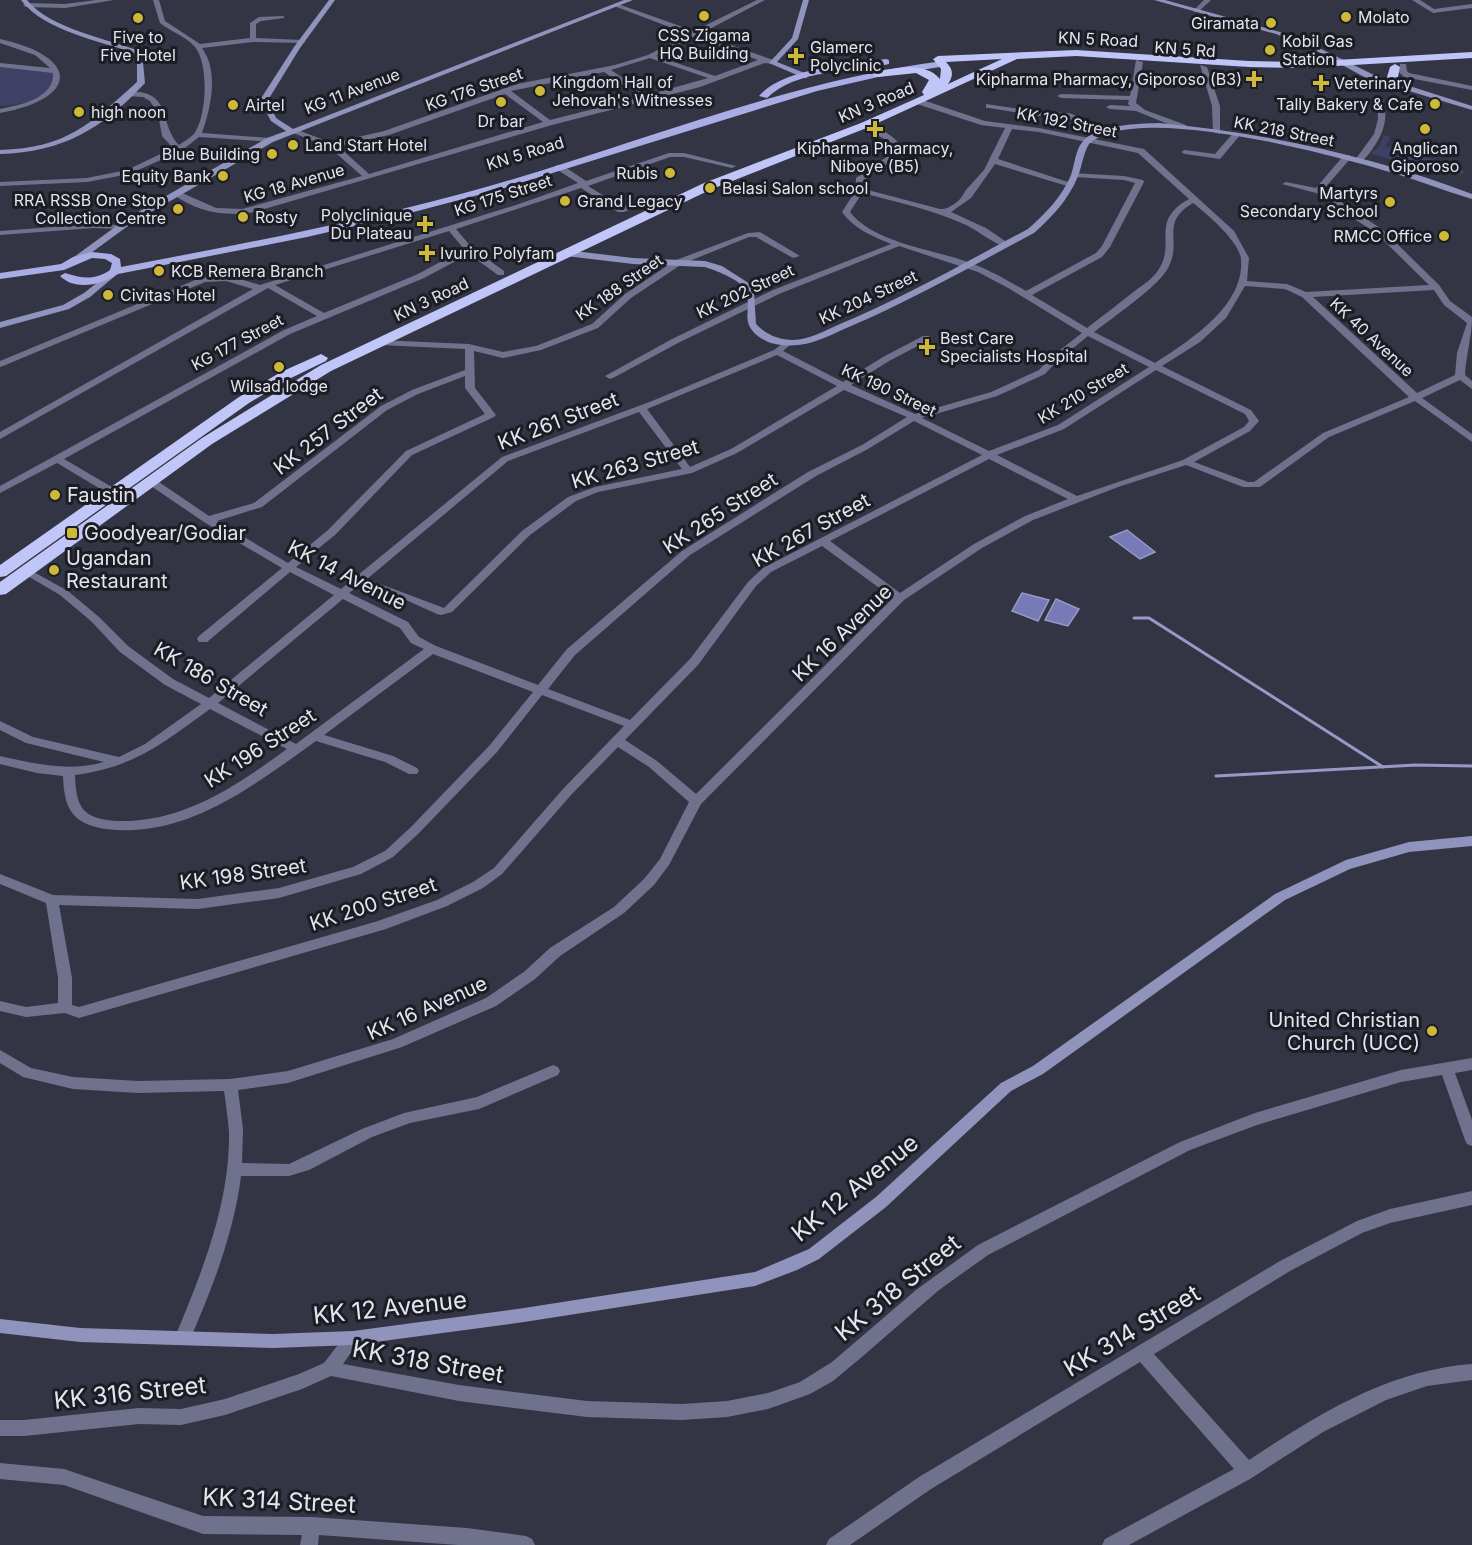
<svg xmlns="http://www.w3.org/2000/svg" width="1472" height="1545" viewBox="0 0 1472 1545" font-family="Inter,sans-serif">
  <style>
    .green { fill: #3e4066 }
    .water { fill: #777ab6; stroke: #979ac6; stroke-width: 1.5 }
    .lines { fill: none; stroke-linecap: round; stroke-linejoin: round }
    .stream { stroke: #979ac6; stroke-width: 3 }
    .street { fill: #70728d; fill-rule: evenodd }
    .secondary { fill: #9094bd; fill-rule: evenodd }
    .primary { fill: #a9ade3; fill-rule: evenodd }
    .highway { fill: #c1c6f9; fill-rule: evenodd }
    .poi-dot { fill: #ccb939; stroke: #1c1d24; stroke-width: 2 }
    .labels { text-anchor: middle; stroke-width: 6; stroke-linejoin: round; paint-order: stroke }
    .far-poi-label { font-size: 16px; fill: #e3e4ed; stroke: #1c1d24; text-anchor: start }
    .far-street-label { font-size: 16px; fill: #e3e4ed; stroke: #1c1d24 }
    .street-label { font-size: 20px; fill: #e3e4ed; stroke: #1c1d24 }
    .poi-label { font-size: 20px; fill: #e3e4ed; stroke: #1c1d24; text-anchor: start }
    .near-street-label { font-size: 24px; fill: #e3e4ed; stroke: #1c1d24 }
  </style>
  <rect width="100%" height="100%" fill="#343544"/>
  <g class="green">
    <polygon points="0,66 55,70 51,94 20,104 0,106"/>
    <polygon points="1384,135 1391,137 1385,146 1440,161 1466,172 1458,175 1440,172 1371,154 1380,145"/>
  </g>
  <g class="water">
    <polygon points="1127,530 1155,552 1140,559 1110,537"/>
    <polygon points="1022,593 1049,600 1038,621 1012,611"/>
    <polygon points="1056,599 1079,609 1068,626 1045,620"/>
  </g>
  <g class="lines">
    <g class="stream">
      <polyline points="1134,618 1149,618 1383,767"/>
      <polyline points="1216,776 1416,765 1472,766"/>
    </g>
    <g class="street">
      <polygon points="96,0 114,0 65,8 26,7 23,5 26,3 65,4"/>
      <path d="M153,0H159L165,21L200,44L250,38V23L259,17L284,16V18L261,21L256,24V38L302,40L305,42L304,43L253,42L202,48C219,72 211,107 202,133L270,138H273V142L199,137L181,151L129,174L87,182L0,186V182L87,178L127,170L173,148L162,136L158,114L150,101L143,97L126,96V92C173,88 158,123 179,145C183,142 190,138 194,134C207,116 209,64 195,47C186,36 171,32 160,23Z"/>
      <path d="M757,0H765L700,34L773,60V64L765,63L700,87L552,125L254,212C226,217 196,212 173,194L180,192L216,208L242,209L362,176L329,147L288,131L295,129L332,143L384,131L517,84L615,65L648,55L688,34L614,6V4H618L694,31ZM695,36L758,60L715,76L656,56ZM650,58L708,78L648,95L611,70ZM604,72L641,97L550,120L511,91ZM505,94L543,122L369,174L338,146L389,135Z"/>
      <polygon points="1204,0 1211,0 1198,12 1194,12 1194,10"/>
      <polygon points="1412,0 1420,0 1434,9 1472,4 1472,8 1433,13"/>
      <path d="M0,39C78,56 82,98 0,113V109C20,105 55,98 53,73L0,67V63L50,68L35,55L0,43Z"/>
      <polygon points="1136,60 1143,62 1136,103 1145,110 1186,125 1186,129 1180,129 1136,111 1110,109 1106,107 1110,105 1130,106 1128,104 1129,100 1061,98 1057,96 1061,94 1130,96"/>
      <polygon points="1400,64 1406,64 1407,71 1409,73 1472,86 1472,90 1404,77 1399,72"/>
      <polygon points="1200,65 1207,67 1220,106 1220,134 1213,132 1212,106"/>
      <path d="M1377,99H1383C1391,124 1378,144 1362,162H1356L1355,160L1374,134L1378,119Z"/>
      <path d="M917,100H923L985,121L1039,128L1144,149L1234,231L1249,258L1247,281L1287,284L1306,292L1429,285L1377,234L1316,193L1282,184L1286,182L1316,188L1344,155H1350V159L1323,190L1383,230L1439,285L1450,301L1472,317C1472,337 1466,355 1465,375L1472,381V389L1460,380L1422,398L1472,434V442L1415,401L1329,437L1260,487H1243L1186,465L1118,487L1033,520L982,548L904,600L701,804L669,865L654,885L624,913L560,956L535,979L496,1006L402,1047L288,1083L238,1090L243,1129L242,1163L289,1164L362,1129L404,1113L477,1097L553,1065L558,1067L560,1071L558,1075L479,1109L410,1123L372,1137L309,1170L289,1176H241C234,1233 212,1289 189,1342L183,1344L177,1342L175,1337C202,1272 230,1204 229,1132C228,1119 226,1105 224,1091L138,1093L73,1089L23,1077L0,1063V1050L31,1068L73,1077L138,1081L230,1079L288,1071L393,1039L486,998L525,971L550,948L614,907L644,879L660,859L689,802L649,767L618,747L571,795L502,874L483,888L447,906L386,929L79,1018L65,1013L26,1017L0,1011V1001L26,1007L58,1003V978L46,903L0,884V874L53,895L198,899L279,888L353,867L385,851L411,827L489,746L533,692L433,654L324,735L393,756L417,768L419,771L417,774H409L385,762L316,741C254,785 187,839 106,829C72,824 64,808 63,776L37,773L0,764V756C35,764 69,772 104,762L26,743L0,730V721L33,737L119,757L145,744L201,704L165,685L120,652L91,621L60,595L21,572L22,570H30L68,591L99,617L128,646L173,679L209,698L334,595L290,572L207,642H199L197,639L199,636L282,568L204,522L148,484V480H156L209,516L254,503L381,406L412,390L465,370V349L380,345L375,342L377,340L469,344L503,352L536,346L592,324L625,294L676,260L748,233L760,232L800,256L793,258L756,237H749L682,264L631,298L598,328L541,350L503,358L474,351L475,388L496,415L494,417L412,455L336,534L296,567L341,589L502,457L652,401L774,350L786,341L791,344L783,351L843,382L883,357L923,336H929V340L889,361L851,385L915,414L991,392L1039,370L1051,357L1082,333L1010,289L978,272L899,246L779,294L678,343L613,378L610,379L605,376L672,339L773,290L891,244C872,236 854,229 842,212L856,190V178L897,150L888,141L862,127V123C878,123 896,139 906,150L863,181L864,189L940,209C949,210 962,200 965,191L984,170L1005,128L981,125L917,104ZM1012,129L1039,132L1138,153L1189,199C1148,222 1178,244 1157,272C1152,279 1143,285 1136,290C1119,303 1103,316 1087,328L1032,295L1102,257L1110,247L1144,182L1143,180L1124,176L1072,173L1071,175L1075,177L1124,180L1135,183L1102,246L1096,253L1026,291C1007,280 988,269 968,262C932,249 874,243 850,212L862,193C897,202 934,210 966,225C977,230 998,247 1008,247V243L986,228L951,212L971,198L995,164L1067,186L1074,184L998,159ZM1193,203C1207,214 1239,241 1241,259C1245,306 1189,341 1155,363L1094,332C1112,318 1159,286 1168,268C1183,241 1159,223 1193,203ZM1245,286L1285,289L1302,297L1409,397L1323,433L1254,482H1248L1194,462L1250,431L1259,421L1251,410L1162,366L1200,342L1226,318ZM1434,290L1444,305L1467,323L1457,353L1455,375L1417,393L1313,297ZM1088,336L1149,367L1058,425L989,451L922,418L997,396L1045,374L1057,361ZM777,355L837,386L731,449L690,467L647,409ZM1156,370L1245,414L1249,421L1244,427L1183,460L1077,496L997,455L1064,429ZM465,376V388L485,414L406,451L328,530L288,563L217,521L262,507L387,410L418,394ZM844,390L907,417L862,445L808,472L682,551L567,649L538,685L436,646L419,637L408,622L349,593L361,584L397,596L437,614L441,615L452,612L530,535L576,501L598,492L692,473L737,453ZM639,412L682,469L595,487L568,497L522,531L444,608L367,579L508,461ZM914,421L982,455L763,568L748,582L690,659L630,720L548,689L575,655L690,555L816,476L868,449ZM989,459L1068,499L1025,516L974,544L900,593L830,541ZM822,546L893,598L696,794L657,761L625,740L698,665L756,586L771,572ZM343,599L400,628L411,643L424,649L296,744L218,703ZM542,695L624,726L563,789L494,868L473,882L437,900L378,921L79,1007L72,1005V978L59,905L198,909L279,898L361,874L393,857L419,833L497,752ZM210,709L287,749C236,786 183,823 117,821C83,819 76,808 75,775C135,767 163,743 210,709Z"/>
      <polygon points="986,104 1039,112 1069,113 1082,118 1102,134 1095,136 1076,122 1065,117 1039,116 989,108 986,108"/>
      <polygon points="1234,132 1241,134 1220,159 1185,154 1181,152 1185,150 1215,154"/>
      <path d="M669,153H684L736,166L732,168L684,157H670L588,186L622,207L639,201L647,204V208L638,206L624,212H618L581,188L456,229L472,248L504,271V275H498L469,254L424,278L290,334L64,459L117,490V494H109L57,463L0,493V486L284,330L317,316L268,288L0,439V432L253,289L226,281L205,282L3,366L0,367V361L200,278L226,275L260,285L519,204L578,183L556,169V165H562L586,181ZM449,231L464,249L418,274L324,313L275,285Z"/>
      <polygon points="93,224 120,225 124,227 120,229 93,228 0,235 0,231"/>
      <polygon points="1472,1058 1472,1070 1455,1073 1472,1120 1472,1146 1467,1144 1465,1140 1442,1075 1401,1082 1257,1125 1190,1150 988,1255 939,1290 863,1356 833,1381 810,1394 768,1409 727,1417 682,1420 587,1417 459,1401 331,1376 302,1389 225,1415 181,1425 139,1424 24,1436 0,1436 0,1420 24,1420 139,1408 181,1409 225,1399 299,1374 324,1363 347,1333 353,1331 359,1333 361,1338 343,1364 459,1385 587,1401 682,1404 727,1401 768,1393 800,1382 832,1362 916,1290 978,1245 1180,1142 1255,1113 1401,1070"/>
      <path d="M1472,1191V1205L1390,1223L1362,1233L1290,1271L1154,1354L1249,1460C1317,1415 1388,1370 1472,1364V1380L1427,1386L1386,1400L1323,1432L1250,1479L1129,1545H1102L1105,1539L1234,1469L1140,1362L931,1489L850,1545H826L829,1539L919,1477L1280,1261L1357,1221L1390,1209Z"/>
      <polygon points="0,1463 64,1469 203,1516 312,1517 467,1528 526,1536 532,1539 535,1545 458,1545 319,1535 318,1545 300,1545 302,1535 203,1534 64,1485 0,1479"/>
    </g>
    <g class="secondary">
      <path d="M21,0H27C50,29 109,39 142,52L145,83C102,129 63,152 0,154V150C67,148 90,124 137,82V54C101,41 44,31 21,0Z"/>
      <polygon points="329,0 335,0 300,48 268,100 276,118 293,129 624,0 633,0 273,142 132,223 80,261 74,261 74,257 126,219 267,138 286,131 271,121 260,100 294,47"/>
      <polygon points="803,0 809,0 798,39 777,62 807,74 807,78 804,78 769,63 792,38"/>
      <polygon points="1154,0 1165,0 1280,32 1317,47 1372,74 1472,106 1472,110 1366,78 1313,49 1276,34"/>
      <path d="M1159,123C1266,133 1372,156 1472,194V199C1444,191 1418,180 1390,172C1332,155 1135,101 1089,144C1083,154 1082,166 1078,176C1069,199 1052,217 1034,233C974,265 914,299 851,326C839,331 826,338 813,342C800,346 781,347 768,342C733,325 756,308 744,288C738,279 715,270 705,267L633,264L566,256L562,253L566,250L633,258L705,261L722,266L750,284L754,292L756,324C766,335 779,340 793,340C809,340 826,330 840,324C905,297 966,262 1028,229C1045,214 1062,197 1071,175C1075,164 1075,149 1084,140C1099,124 1138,124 1159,123Z"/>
      <polygon points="112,271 115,272 115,276 90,297 69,309 0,328 0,322 63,305 84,293"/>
      <polygon points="1472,836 1472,846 1409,852 1350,869 1285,900 1043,1074 1011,1091 886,1207 819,1259 797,1270 755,1286 524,1322 353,1345 273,1348 80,1342 0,1333 0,1319 80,1328 273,1334 353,1331 524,1308 755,1272 809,1249 876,1197 1001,1083 1033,1066 1275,894 1346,860 1409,842"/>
    </g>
    <g class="primary">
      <path d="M886,59L889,60V64C851,72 797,69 767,98L759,96C783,68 851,64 886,59Z"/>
      <path d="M943,61L947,64L946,66L878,77L817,91L501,189L406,214L307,237L118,274C102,285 75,291 60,276L65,273C82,278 94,281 110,270L112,263L105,259L92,258L64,270L0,279V273L61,264L73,257L92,252L111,254L120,259L121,267C246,243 371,220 493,185C643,142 788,81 943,61Z"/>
    </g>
    <g class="highway">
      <path d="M1076,50L1249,61L1302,62L1472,52V58L1302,68L1249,67L1076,56L1017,59L869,127L712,189L331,371L212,444L6,594L0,595V582L202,438L321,365L704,183L861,123L924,95L922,92L929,80L916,73L878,77L874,76V72C895,68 925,61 940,79L941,69L933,59L938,56ZM1002,59L948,84C954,75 953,69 946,62Z"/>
      <polygon points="1395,64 1400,67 1398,77 1404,85 1399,88 1395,87 1387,77 1390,67"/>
      <polygon points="321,354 328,358 326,361 291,378 249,403 6,576 0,577 0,565 239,397 281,372"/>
    </g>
  </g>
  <g class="poi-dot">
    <circle cx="704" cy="16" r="6"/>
    <circle cx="1346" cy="17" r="6"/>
    <circle cx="138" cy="18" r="6"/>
    <circle cx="1271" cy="23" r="6"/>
    <circle cx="1270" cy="50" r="6"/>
    <path d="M793 47h6v6h6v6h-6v6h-6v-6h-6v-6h6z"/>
    <path d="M1251 70h6v6h6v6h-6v6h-6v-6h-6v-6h6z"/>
    <path d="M1318 74h6v6h6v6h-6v6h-6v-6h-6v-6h6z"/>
    <circle cx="540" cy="91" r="6"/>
    <circle cx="501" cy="102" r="6"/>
    <circle cx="1435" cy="104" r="6"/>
    <circle cx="233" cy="105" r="6"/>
    <circle cx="79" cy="112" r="6"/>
    <path d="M872 120h6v6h6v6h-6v6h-6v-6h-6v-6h6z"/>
    <circle cx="1425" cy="129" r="6"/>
    <circle cx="293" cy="145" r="6"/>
    <circle cx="272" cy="154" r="6"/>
    <circle cx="670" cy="173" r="6"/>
    <circle cx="223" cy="176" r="6"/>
    <circle cx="710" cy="188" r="6"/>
    <circle cx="565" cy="201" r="6"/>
    <circle cx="1390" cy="202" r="6"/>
    <circle cx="178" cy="209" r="6"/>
    <circle cx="243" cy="217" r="6"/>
    <path d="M422 215h6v6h6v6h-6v6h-6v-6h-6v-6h6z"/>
    <circle cx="1444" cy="236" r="6"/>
    <path d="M424 244h6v6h6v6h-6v6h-6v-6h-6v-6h6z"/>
    <circle cx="159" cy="271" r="6"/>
    <circle cx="108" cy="295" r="6"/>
    <path d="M924 338h6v6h6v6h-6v6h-6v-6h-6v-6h6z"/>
    <circle cx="279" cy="367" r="6"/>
    <circle cx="55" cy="495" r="6"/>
    <rect x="66" y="527" width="12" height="12" rx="3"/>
    <circle cx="54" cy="570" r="6"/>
    <circle cx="1432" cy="1031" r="6"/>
  </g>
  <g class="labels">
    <g class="far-poi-label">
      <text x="1358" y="23">Molato</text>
      <text x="1259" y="29" text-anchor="end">Giramata</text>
      <text x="704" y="41" text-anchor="middle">CSS Zigama<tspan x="704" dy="18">HQ Building</tspan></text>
      <text x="138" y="43" text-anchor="middle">Five to<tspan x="138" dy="18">Five Hotel</tspan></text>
      <text x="1282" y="47">Kobil Gas<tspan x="1282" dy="18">Station</tspan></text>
      <text x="810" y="53">Glamerc<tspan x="810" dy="18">Polyclinic</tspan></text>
      <text x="1242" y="85" text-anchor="end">Kipharma Pharmacy, Giporoso (B3)</text>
      <text x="552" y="88">Kingdom Hall of<tspan x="552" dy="18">Jehovah's Witnesses</tspan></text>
      <text x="1334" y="89">Veterinary</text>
      <text x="1423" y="110" text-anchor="end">Tally Bakery &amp; Cafe</text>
      <text x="245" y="111">Airtel</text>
      <text x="91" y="118">high noon</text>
      <text x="501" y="127" text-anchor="middle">Dr bar</text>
      <text x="305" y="151">Land Start Hotel</text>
      <text x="875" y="154" text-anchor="middle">Kipharma Pharmacy,<tspan x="875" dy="18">Niboye (B5)</tspan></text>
      <text x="1425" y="154" text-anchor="middle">Anglican<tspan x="1425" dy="18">Giporoso</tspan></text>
      <text x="260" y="160" text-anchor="end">Blue Building</text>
      <text x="658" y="179" text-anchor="end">Rubis</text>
      <text x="211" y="182" text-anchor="end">Equity Bank</text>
      <text x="722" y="194">Belasi Salon school</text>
      <text x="1378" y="199" text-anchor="end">Martyrs<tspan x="1378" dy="18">Secondary School</tspan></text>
      <text x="166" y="206" text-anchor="end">RRA RSSB One Stop<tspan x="166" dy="18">Collection Centre</tspan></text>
      <text x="577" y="207">Grand Legacy</text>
      <text x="412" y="221" text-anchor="end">Polyclinique<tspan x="412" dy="18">Du Plateau</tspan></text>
      <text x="255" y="223">Rosty</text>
      <text x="1432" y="242" text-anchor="end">RMCC Office</text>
      <text x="440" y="259">Ivuriro Polyfam</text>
      <text x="171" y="277">KCB Remera Branch</text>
      <text x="120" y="301">Civitas Hotel</text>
      <text x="940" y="344">Best Care<tspan x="940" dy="18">Specialists Hospital</tspan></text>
      <text x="279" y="392" text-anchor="middle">Wilsad lodge</text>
    </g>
    <g class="far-street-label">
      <text transform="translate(1098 39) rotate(3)" y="6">KN 5 Road</text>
      <text transform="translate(1185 49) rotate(4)" y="6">KN 5 Rd</text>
      <text transform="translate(474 89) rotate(-19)" y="6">KG 176 Street</text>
      <text transform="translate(352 91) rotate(-21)" y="6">KG 11 Avenue</text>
      <text transform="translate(876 102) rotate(-23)" y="6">KN 3 Road</text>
      <text transform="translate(1067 122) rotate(11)" y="6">KK 192 Street</text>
      <text transform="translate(1284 131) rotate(11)" y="6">KK 218 Street</text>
      <text transform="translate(525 153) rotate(-17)" y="6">KN 5 Road</text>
      <text transform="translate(294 183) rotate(-16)" y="6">KG 18 Avenue</text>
      <text transform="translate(503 195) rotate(-18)" y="6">KG 175 Street</text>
      <text transform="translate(619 287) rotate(-35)" y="6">KK 188 Street</text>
      <text transform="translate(745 291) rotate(-25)" y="6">KK 202 Street</text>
      <text transform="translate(868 297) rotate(-25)" y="6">KK 204 Street</text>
      <text transform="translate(431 299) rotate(-25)" y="6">KN 3 Road</text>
      <text transform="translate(1372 337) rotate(43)" y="6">KK 40 Avenue</text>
      <text transform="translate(237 342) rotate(-28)" y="6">KG 177 Street</text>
      <text transform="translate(889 390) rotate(25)" y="6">KK 190 Street</text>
      <text transform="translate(1083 393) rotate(-31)" y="6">KK 210 Street</text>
    </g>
    <g class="street-label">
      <text transform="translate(558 421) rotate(-21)" y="7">KK 261 Street</text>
      <text transform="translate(328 431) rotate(-37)" y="7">KK 257 Street</text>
      <text transform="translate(635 464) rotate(-16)" y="7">KK 263 Street</text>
      <text transform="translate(720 513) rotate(-33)" y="7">KK 265 Street</text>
      <text transform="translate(811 530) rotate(-29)" y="7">KK 267 Street</text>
      <text transform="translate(347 575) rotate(27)" y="7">KK 14 Avenue</text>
      <text transform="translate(842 633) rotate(-44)" y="7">KK 16 Avenue</text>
      <text transform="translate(211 679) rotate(30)" y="7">KK 186 Street</text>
      <text transform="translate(260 748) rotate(-33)" y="7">KK 196 Street</text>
      <text transform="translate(243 874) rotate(-8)" y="7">KK 198 Street</text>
      <text transform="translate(373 904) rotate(-18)" y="7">KK 200 Street</text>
      <text transform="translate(427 1008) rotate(-24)" y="7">KK 16 Avenue</text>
    </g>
    <g class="poi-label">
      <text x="67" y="502">Faustin</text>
      <text x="84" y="540">Goodyear/Godiar</text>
      <text x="66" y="565">Ugandan<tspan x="66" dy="23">Restaurant</tspan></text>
      <text x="1420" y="1027" text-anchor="end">United Christian<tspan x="1420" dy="23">Church (UCC)</tspan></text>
    </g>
    <g class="near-street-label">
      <text transform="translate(855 1188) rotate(-39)" y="8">KK 12 Avenue</text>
      <text transform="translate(898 1288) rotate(-39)" y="8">KK 318 Street</text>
      <text transform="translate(390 1308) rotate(-6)" y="8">KK 12 Avenue</text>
      <text transform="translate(1132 1331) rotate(-31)" y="8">KK 314 Street</text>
      <text transform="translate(428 1362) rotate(10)" y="8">KK 318 Street</text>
      <text transform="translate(130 1393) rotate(-6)" y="8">KK 316 Street</text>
      <text transform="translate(279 1501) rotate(3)" y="8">KK 314 Street</text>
    </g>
  </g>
</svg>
